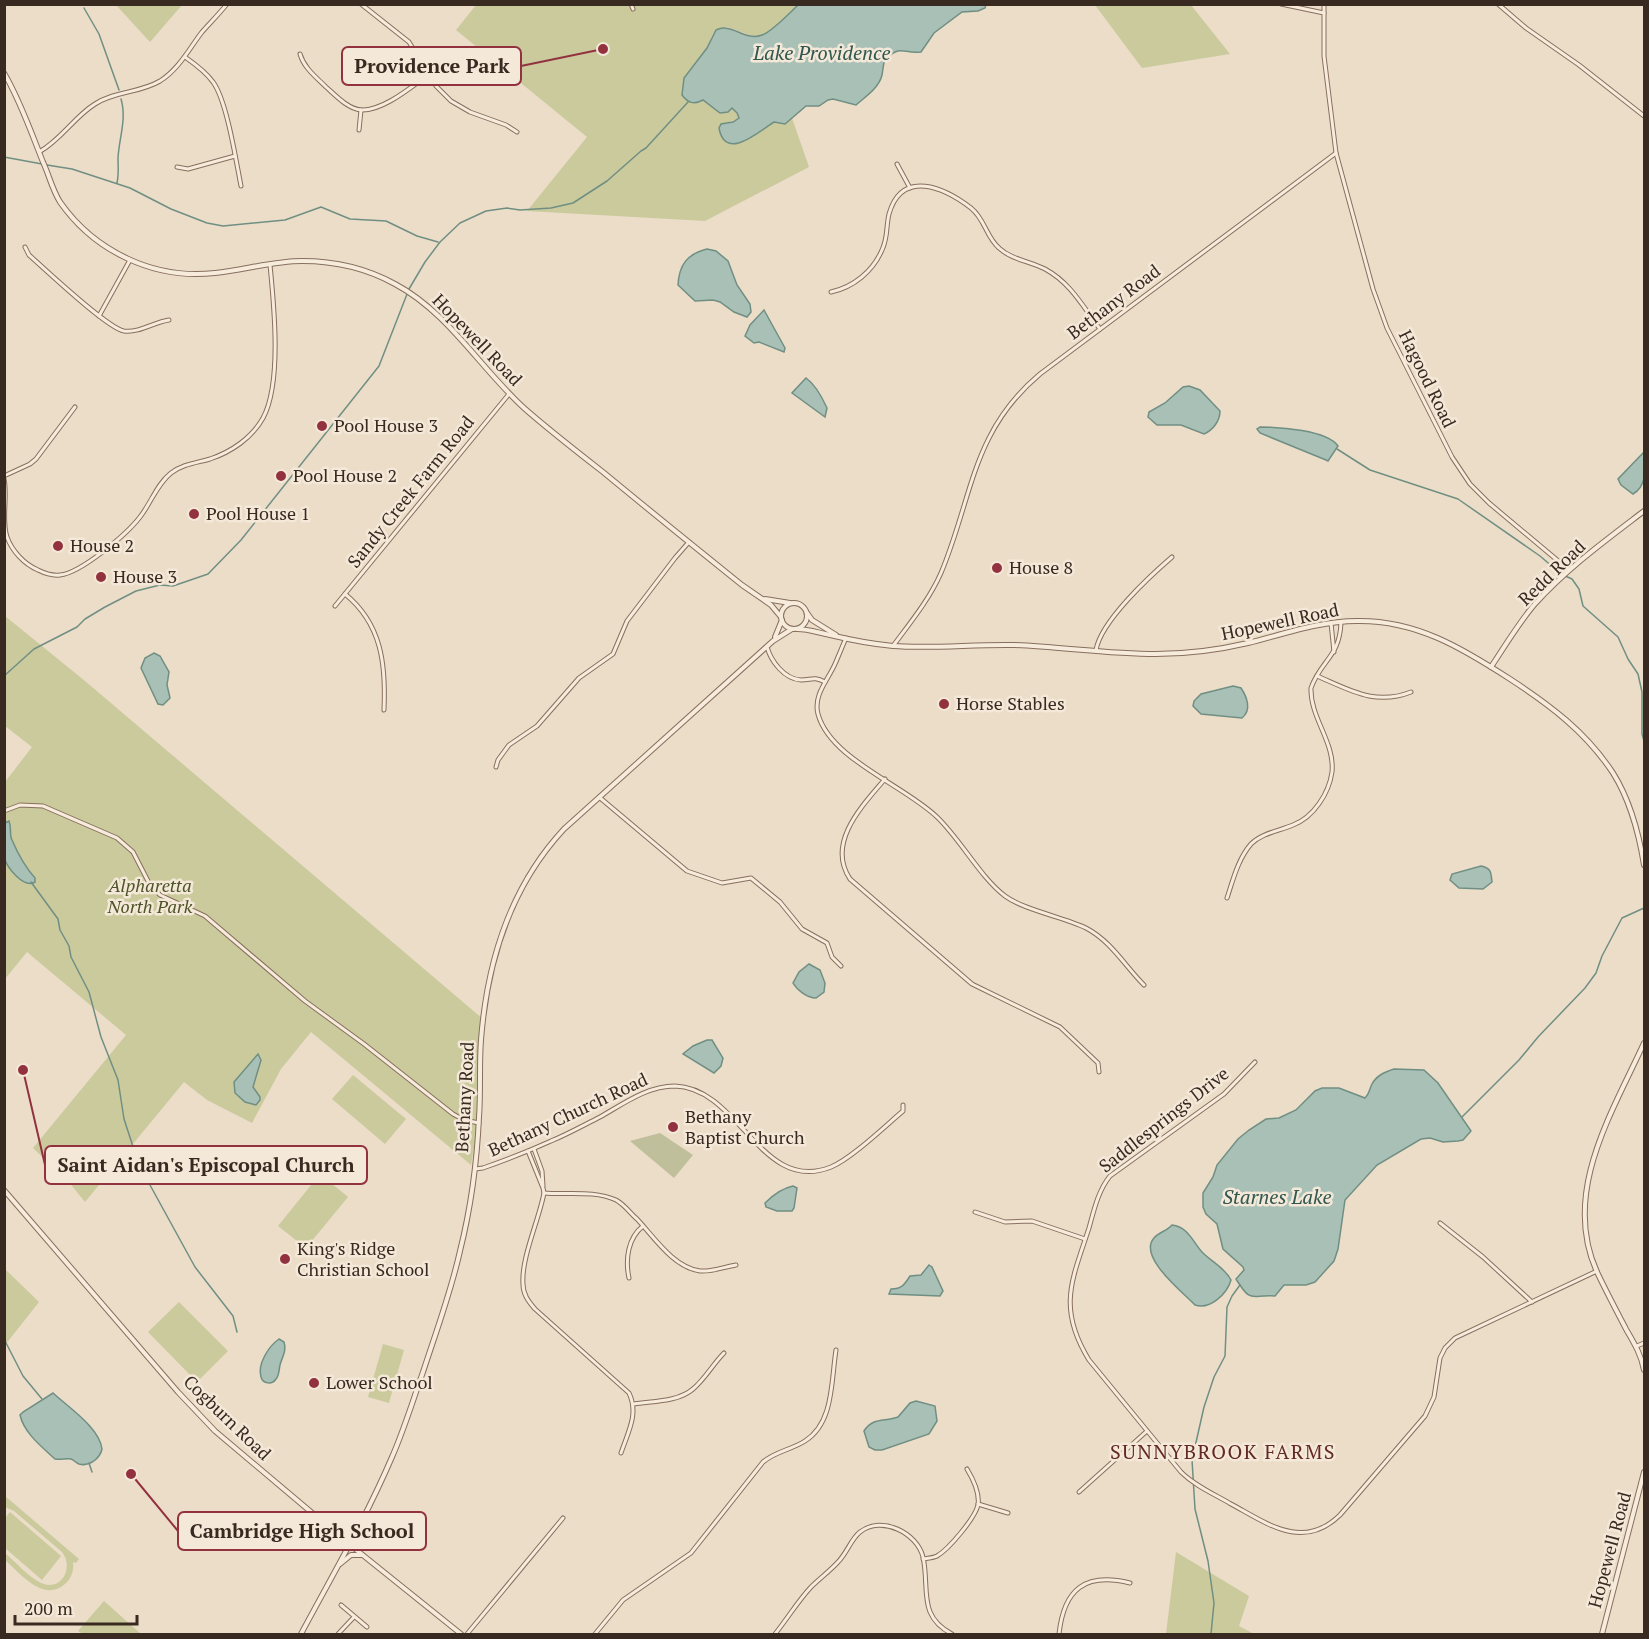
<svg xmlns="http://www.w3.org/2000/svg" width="1649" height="1639" viewBox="0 0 1649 1639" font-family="'PT Serif',serif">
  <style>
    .green { fill: #caca9d }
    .cemetery { fill: #bfbf9b }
    .water { fill: #a9c0b7; stroke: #708f83; stroke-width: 1.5 }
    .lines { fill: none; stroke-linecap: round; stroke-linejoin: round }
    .stream { stroke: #708f83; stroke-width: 1.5 }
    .minor-casing { stroke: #876f5e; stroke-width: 5 }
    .tertiary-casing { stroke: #876f5e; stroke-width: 6 }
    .minor { stroke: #f7ebdc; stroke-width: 3 }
    .tertiary { stroke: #f7ebdc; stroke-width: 4 }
    .poi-dot { fill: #93323f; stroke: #f4e8d8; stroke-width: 2 }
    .labels { text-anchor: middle; stroke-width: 5; stroke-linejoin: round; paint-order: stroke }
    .street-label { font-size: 18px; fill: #392a21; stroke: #f4e8d8 }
    .poi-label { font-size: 18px; fill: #392a21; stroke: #f4e8d8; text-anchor: start }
    .park-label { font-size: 18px; font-style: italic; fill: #4e5429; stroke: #f4e8d8 }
    .water-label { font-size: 20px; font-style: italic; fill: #315750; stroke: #f4e8d8 }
    .neighbourhood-label { font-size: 20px; letter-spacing: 1.5px; fill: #632923; stroke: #f4e8d8 }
    .leader { fill: none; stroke: #93323f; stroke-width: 2 }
    .callout-dot { fill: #93323f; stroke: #f4e8d8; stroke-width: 2 }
    .callout { fill: #f4e8d8; stroke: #93323f; stroke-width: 2 }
    .callout-label { font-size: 20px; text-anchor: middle; font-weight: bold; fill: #392a21 }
  </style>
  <rect width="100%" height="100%" fill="#ecddc9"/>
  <g class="green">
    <polygon points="116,5 182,5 150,42"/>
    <path d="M476,5H799L764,35L755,37L727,27L713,34L707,48L684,78L699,103L703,100L715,109L727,112L732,107L739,118C732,122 725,122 719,128C725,162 760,130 774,122L785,124L792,118L809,167L705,221L527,211L587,137L456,30Z"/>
    <polygon points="1095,5 1191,5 1230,54 1142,68"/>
    <polygon points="5,616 85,681 483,1019 479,1118 471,1165 311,1032 281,1069 252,1123 207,1100 184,1082 85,1202 68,1181 33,1148 126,1035 27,952 5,979 5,782 32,747 5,726"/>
    <polygon points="353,1075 406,1119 385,1144 332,1099"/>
    <polygon points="320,1174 348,1197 306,1248 278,1226"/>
    <polygon points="5,1269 39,1302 5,1345 4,1345"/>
    <polygon points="179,1302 228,1351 197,1382 148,1332"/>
    <polygon points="383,1344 404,1350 389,1403 368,1397"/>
    <path d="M5,1496L79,1559L76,1563L73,1562C74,1570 72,1578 65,1584C43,1603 20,1573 5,1560V1553C16,1562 28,1577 41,1583C62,1592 74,1567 62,1552L14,1511L5,1507Z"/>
    <polygon points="10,1512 61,1556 42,1580 5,1548 5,1518"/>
    <polygon points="1176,1552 1249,1596 1239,1626 1254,1634 1166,1634"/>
    <polygon points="104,1601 141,1634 83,1634 78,1631"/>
  </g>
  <polygon class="cemetery" points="660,1133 693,1155 674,1178 630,1141"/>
  <g class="water">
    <path d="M799,4H986V5L985,8L978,11L962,12L934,33L921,52C902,54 903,44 885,59C883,65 883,69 882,75C879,88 865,97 856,105L833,99L828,100L819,106H806L785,124L774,122C761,130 725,163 719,128L721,124L733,122L739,118L737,113L732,108L728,112L720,113L703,100C694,105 688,103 682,95L684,78L707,48L716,30C732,22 745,42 762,35C770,33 792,11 799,4Z"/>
    <path d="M707,249L716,251L728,261L737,285L750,304L751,312L747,317L734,312L720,302L713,300L695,301L678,285C679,265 687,254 707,249Z"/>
    <polygon points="764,310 785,348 784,352 759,342 754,343 745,336 750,325"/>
    <path d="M806,378C816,385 822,397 827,408L825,417L792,393Z"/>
    <path d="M1189,386L1200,390L1220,411C1220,421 1213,430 1204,434L1181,425H1157L1148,417L1149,412L1165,403L1183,387Z"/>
    <path d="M1260,427C1279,427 1327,430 1338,446L1328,461L1326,460L1260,433L1257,429Z"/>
    <path d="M1644,452C1645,467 1648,485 1633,494L1621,485L1618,479Z"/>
    <polygon points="154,653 160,656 169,672 167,685 170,698 163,705 158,704 141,668 145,658"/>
    <path d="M1233,686L1241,688C1247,697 1252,710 1242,718L1201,714L1193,706L1194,701L1201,694Z"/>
    <path d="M9,821C12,828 9,834 12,840C18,854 25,867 35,878V882C24,889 7,868 4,857C2,847 4,833 5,823Z"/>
    <path d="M1481,866C1491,868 1491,872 1492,882L1483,889L1459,888L1450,880L1452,874Z"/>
    <path d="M809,964L820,970L825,983L824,992L816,998C807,998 797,990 793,983L799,972Z"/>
    <polygon points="707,1040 712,1040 723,1058 721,1066 714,1073 683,1054 693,1046"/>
    <polygon points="258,1054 261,1060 253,1087 260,1097 260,1100 256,1105 245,1102 235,1093 234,1082"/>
    <path d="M1394,1069L1424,1070L1438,1083L1471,1131L1463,1140L1458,1141L1443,1142L1430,1138L1421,1139L1377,1165L1345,1200L1338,1249L1334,1261L1315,1282L1306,1285H1284L1275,1296C1251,1294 1252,1305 1236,1279L1244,1270L1243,1267L1223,1249L1217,1224L1206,1214L1203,1207V1193L1213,1177L1217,1165L1238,1139L1249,1130L1266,1119L1279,1118L1296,1110L1315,1091L1322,1088H1339L1365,1098C1370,1093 1369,1090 1372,1084C1377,1075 1385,1072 1394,1069Z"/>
    <path d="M793,1186L797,1188L794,1208L792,1211H777L766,1207L765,1203C773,1195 783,1188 793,1186Z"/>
    <path d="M1172,1225C1189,1227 1193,1243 1203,1253C1212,1262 1225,1268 1231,1280C1227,1294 1210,1310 1195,1305C1185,1294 1137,1257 1154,1238C1159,1232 1167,1231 1172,1225Z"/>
    <path d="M929,1265L932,1267L943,1291L940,1296L889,1294L891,1289C902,1289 905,1284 910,1276L921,1275Z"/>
    <path d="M279,1339L284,1342C287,1351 282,1357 280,1365C279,1370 279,1376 276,1379C272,1385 263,1384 261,1377C257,1364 269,1346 279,1339Z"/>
    <path d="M53,1393C68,1407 100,1428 102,1449C100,1458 90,1467 79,1464C76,1463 74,1460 71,1459C66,1458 61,1460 55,1459C42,1447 24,1433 20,1415L23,1412Z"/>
    <path d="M916,1401L935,1406L937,1421L929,1434L882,1450H875L869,1447L864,1431C873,1417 884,1422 898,1417L910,1403Z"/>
  </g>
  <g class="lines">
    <g class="stream">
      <polyline points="84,8 99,34 119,90"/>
      <polyline points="4,157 42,164"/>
      <polyline points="47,165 72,169 130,188 171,209 207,223 223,226 285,220 321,207 350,219 386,221 417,236 438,242"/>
      <path d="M117,183C119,174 118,166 118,158C119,138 127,119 121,99"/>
      <polyline points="1337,449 1370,470 1458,499 1540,556 1561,574 1572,579 1579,589 1583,606 1618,637 1628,659 1638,674 1642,692 1642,734 1644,741"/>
      <polyline points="4,676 34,649 77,627 85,619 105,607 136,591 160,585 173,586 208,574 241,540 379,366 409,289 425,262 440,242 460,223 486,211 507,208 520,210 551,208 573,203 607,181 641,151 646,148 688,102"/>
      <polyline points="31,882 58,919 60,930 69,946 71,957 89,992 101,1037 118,1080 124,1119 139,1165 195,1267 233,1316 237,1332"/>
      <polyline points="1462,1117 1519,1060 1538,1037 1585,988 1596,973 1602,956 1622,918 1644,908"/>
      <polyline points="4,1339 23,1376 42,1399"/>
      <polyline points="89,1463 92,1472"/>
      <polyline points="1211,1634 1214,1603 1208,1561 1195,1509 1192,1460 1204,1407 1214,1377 1225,1356 1227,1307 1232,1296 1240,1285"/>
    </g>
    <defs>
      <g id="minor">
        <polyline points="361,4 409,42 436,86 451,101 470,112 506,125 517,132"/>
        <polyline points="631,4 633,9"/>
        <polyline points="1281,4 1324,13"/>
        <polyline points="1324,4 1324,56 1336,153 1373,289 1387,328 1452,457 1470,484 1489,503 1569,570"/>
        <polyline points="1498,4 1526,28 1579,65 1644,116"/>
        <path d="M300,54C304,68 316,77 326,87C335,95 348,109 361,110C383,111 411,87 428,75"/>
        <path d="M185,57C195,64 206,72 213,82C227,101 236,161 241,186"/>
        <polyline points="359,130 361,110"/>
        <path d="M39,152C61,140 74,117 95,104C115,91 140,93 160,81C179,69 189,49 202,32C210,23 219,14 227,4"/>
        <polyline points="897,164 910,188"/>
        <polyline points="177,167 188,169 235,156"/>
        <path d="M25,247L29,255C45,269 107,328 124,331C140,333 154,322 169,320"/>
        <path d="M831,292C854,287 873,271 882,250C888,238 886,226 889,214C902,168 945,188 971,208C985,219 986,237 999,248C1012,260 1030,261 1045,269C1071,283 1083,307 1100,329"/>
        <polyline points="99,316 130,260"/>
        <polyline points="4,476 30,464 36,459 75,407"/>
        <path d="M4,479C8,498 1,519 7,537C12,551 24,564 38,570C44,573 52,576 60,575C81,573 127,534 140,517C151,503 157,484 171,473C183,464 196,463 210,459C231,452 252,438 263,418C282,383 274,305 270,265"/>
        <path d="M345,594C382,624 386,665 384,710"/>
        <polyline points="335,606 509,394"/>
        <polyline points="1331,623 1334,652"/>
        <path d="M846,638C842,647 839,655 835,664C828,680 813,695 818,714C830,759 904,785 937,817C961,840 980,877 1005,896C1024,910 1063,917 1086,928C1111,941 1125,966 1144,985"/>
        <path d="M893,646C910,623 929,600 941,573C973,497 971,432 1040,374L1336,153"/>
        <path d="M767,647C771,661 784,679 801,680C812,680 813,676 825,682"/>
        <path d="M1096,650C1101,621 1150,576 1172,557"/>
        <path d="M1317,676C1350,690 1375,706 1411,692"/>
        <polyline points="496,767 498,760 509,745 537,726 579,678 613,654 627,621 675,558 689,542"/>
        <path d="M885,779C862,806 826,843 850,879L972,984L1060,1027L1098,1063L1099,1072"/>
        <polyline points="599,797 687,871 722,883 751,878 780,902 802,929 827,943 832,957 841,966"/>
        <polyline points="4,811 20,805 43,806 117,838 133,852 149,883 160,895 205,916 305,1001 364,1044 453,1114 464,1120 479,1123"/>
        <path d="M1227,898C1233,880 1238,859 1251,844C1262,833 1279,831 1293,825C1314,817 1329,793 1332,772C1335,742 1310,718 1311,688C1321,660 1340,657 1341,622"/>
        <path d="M1255,1062L1224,1094L1110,1176C1098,1191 1094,1210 1089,1228C1072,1280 1057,1308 1089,1360L1181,1472C1195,1486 1214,1494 1231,1504C1268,1524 1303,1551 1340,1515L1425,1416L1434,1397L1440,1358L1445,1348L1455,1338L1597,1271"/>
        <polyline points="534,1149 542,1171 543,1186"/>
        <path d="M528,1151L543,1188L544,1193C539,1220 521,1258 523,1284C523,1294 528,1301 535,1309L629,1393C639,1414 628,1432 621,1453"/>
        <path d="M475,1169L483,1168C506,1160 529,1151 551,1141C568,1134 584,1125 600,1117C623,1104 647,1086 675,1086C740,1088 761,1195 831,1167C852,1158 884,1127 903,1111V1105"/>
        <path d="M544,1193C567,1195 594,1190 616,1200C625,1205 630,1213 637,1219C654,1237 673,1267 700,1271C712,1272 724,1267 736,1265"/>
        <polyline points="975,1212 1005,1222 1032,1221 1085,1239"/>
        <polyline points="1440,1223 1483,1257 1532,1302"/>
        <path d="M629,1278C625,1259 628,1238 643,1226"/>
        <polyline points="1637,1346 1644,1343"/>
        <path d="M634,1404C653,1401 678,1402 693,1389C705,1379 713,1364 724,1353"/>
        <polyline points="1079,1492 1147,1431"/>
        <polyline points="978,1504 1008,1513"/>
        <path d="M923,1559C928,1558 933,1558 937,1556C949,1549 975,1518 978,1505C980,1493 973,1479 967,1469"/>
        <polyline points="341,1605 367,1627"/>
        <polyline points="338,1634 354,1617"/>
        <polyline points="467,1634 563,1518"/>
        <path d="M595,1634L623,1600L691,1553L763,1462C776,1451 791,1450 805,1441C834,1423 831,1381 836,1350"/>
        <path d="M775,1634C787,1619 798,1601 811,1587C820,1578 830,1571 838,1562C847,1553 851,1539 860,1532C882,1515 917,1533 923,1557C930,1588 917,1616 952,1634"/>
        <path d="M1059,1634C1064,1589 1085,1572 1130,1583"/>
      </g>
      <g id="tertiary">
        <path d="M4,73C20,100 31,132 43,162C49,175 52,189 60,202C95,252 155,280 215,273C244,270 273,261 302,261C334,261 366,268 395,284C448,312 480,368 524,408C549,430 576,451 603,472C649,510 696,548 742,585L771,605L781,617"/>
        <polyline points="765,599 790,603"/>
        <circle cx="794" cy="616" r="13"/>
        <polyline points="807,613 812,620 836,635"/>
        <path d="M797,629C809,629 819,633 830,635C851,640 872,644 893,646C933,649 974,644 1015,645C1062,647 1109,654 1156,654C1187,654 1218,650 1248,643C1284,634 1320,621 1357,621C1416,620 1462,648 1510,679C1550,705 1586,732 1613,773C1630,800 1639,834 1644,865"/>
        <polyline points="775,637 782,620"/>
        <path d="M1491,667C1505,646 1518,624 1534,605C1566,569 1606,540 1644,511"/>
        <path d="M1644,1043C1612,1113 1561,1193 1597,1272C1606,1291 1616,1310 1626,1329C1634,1343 1641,1354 1644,1370"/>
        <polyline points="4,1190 178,1392 215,1431 349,1544 461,1634"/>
        <polyline points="333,1531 347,1532 360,1520"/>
        <polyline points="340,1564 351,1555 362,1555"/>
        <path d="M301,1634C332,1576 366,1518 392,1457C404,1430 413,1400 423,1372C436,1332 451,1292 460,1251C471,1207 477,1162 479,1117C481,1091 479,1065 481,1040C487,962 510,887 564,829L773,641L792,629"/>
        <polyline points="1602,1634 1644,1472"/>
      </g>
    </defs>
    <use href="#minor" class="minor-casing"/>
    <use href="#tertiary" class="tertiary-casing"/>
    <use href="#minor" class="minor"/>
    <use href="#tertiary" class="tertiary"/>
  </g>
  <g class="poi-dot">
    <circle cx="322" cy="426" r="6"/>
    <circle cx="281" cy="476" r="6"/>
    <circle cx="194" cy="514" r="6"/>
    <circle cx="58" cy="546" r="6"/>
    <circle cx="997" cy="568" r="6"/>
    <circle cx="101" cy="577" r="6"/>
    <circle cx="944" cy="704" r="6"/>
    <circle cx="673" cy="1127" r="6"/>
    <circle cx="285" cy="1259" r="6"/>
    <circle cx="314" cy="1383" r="6"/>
  </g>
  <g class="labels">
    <g class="street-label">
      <text transform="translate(1114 302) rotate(-37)" y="6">Bethany Road</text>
      <text transform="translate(477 340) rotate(46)" y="6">Hopewell Road</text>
      <text transform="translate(1427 379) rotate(64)" y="6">Hagood Road</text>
      <text transform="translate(411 492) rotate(-51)" y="6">Sandy Creek Farm Road</text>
      <text transform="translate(1552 573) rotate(-44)" y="6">Redd Road</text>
      <text transform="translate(1280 622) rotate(-12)" y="6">Hopewell Road</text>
      <text transform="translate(465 1097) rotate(-87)" y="6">Bethany Road</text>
      <text transform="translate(568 1115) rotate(-25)" y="6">Bethany Church Road</text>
      <text transform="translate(1164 1120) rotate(-38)" y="6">Saddlesprings Drive</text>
      <text transform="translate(227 1418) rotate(44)" y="6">Cogburn Road</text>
      <text transform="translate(1610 1550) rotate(-75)" y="6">Hopewell Road</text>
    </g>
    <g class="poi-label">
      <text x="334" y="432">Pool House 3</text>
      <text x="293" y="482">Pool House 2</text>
      <text x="206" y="520">Pool House 1</text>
      <text x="70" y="552">House 2</text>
      <text x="1009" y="574">House 8</text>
      <text x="113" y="583">House 3</text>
      <text x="956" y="710">Horse Stables</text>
      <text x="685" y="1123">Bethany<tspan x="685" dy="21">Baptist Church</tspan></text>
      <text x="297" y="1255">King's Ridge<tspan x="297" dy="21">Christian School</tspan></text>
      <text x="326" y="1389">Lower School</text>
    </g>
    <g class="park-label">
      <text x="150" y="892">Alpharetta<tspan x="150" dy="21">North Park</tspan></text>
    </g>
    <g class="water-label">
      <text x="822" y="60">Lake Providence</text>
      <text x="1277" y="1204">Starnes Lake</text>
    </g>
    <g class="neighbourhood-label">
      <text x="1223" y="1459">SUNNYBROOK FARMS</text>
    </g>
  </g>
  <path class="leader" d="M603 49L521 66M23 1070L45 1165M131 1474L178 1531"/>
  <g class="callout-dot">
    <circle cx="603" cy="49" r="6"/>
    <circle cx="23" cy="1070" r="6"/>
    <circle cx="131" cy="1474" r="6"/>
  </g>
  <g class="callout">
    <rect x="342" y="47" width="179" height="38" rx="6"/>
    <rect x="45" y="1146" width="322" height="38" rx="6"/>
    <rect x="178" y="1512" width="248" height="38" rx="6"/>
  </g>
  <g class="callout-label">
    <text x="432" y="73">Providence Park</text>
    <text x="206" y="1172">Saint Aidan's Episcopal Church</text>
    <text x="302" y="1538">Cambridge High School</text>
  </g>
  <rect width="1649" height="1639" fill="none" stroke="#392a21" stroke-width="12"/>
  <path d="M15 1615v9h122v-9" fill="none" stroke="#392a21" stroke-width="3"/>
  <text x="24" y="1615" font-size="18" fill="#392a21" stroke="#f4e8d8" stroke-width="4.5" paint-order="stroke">200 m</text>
</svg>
